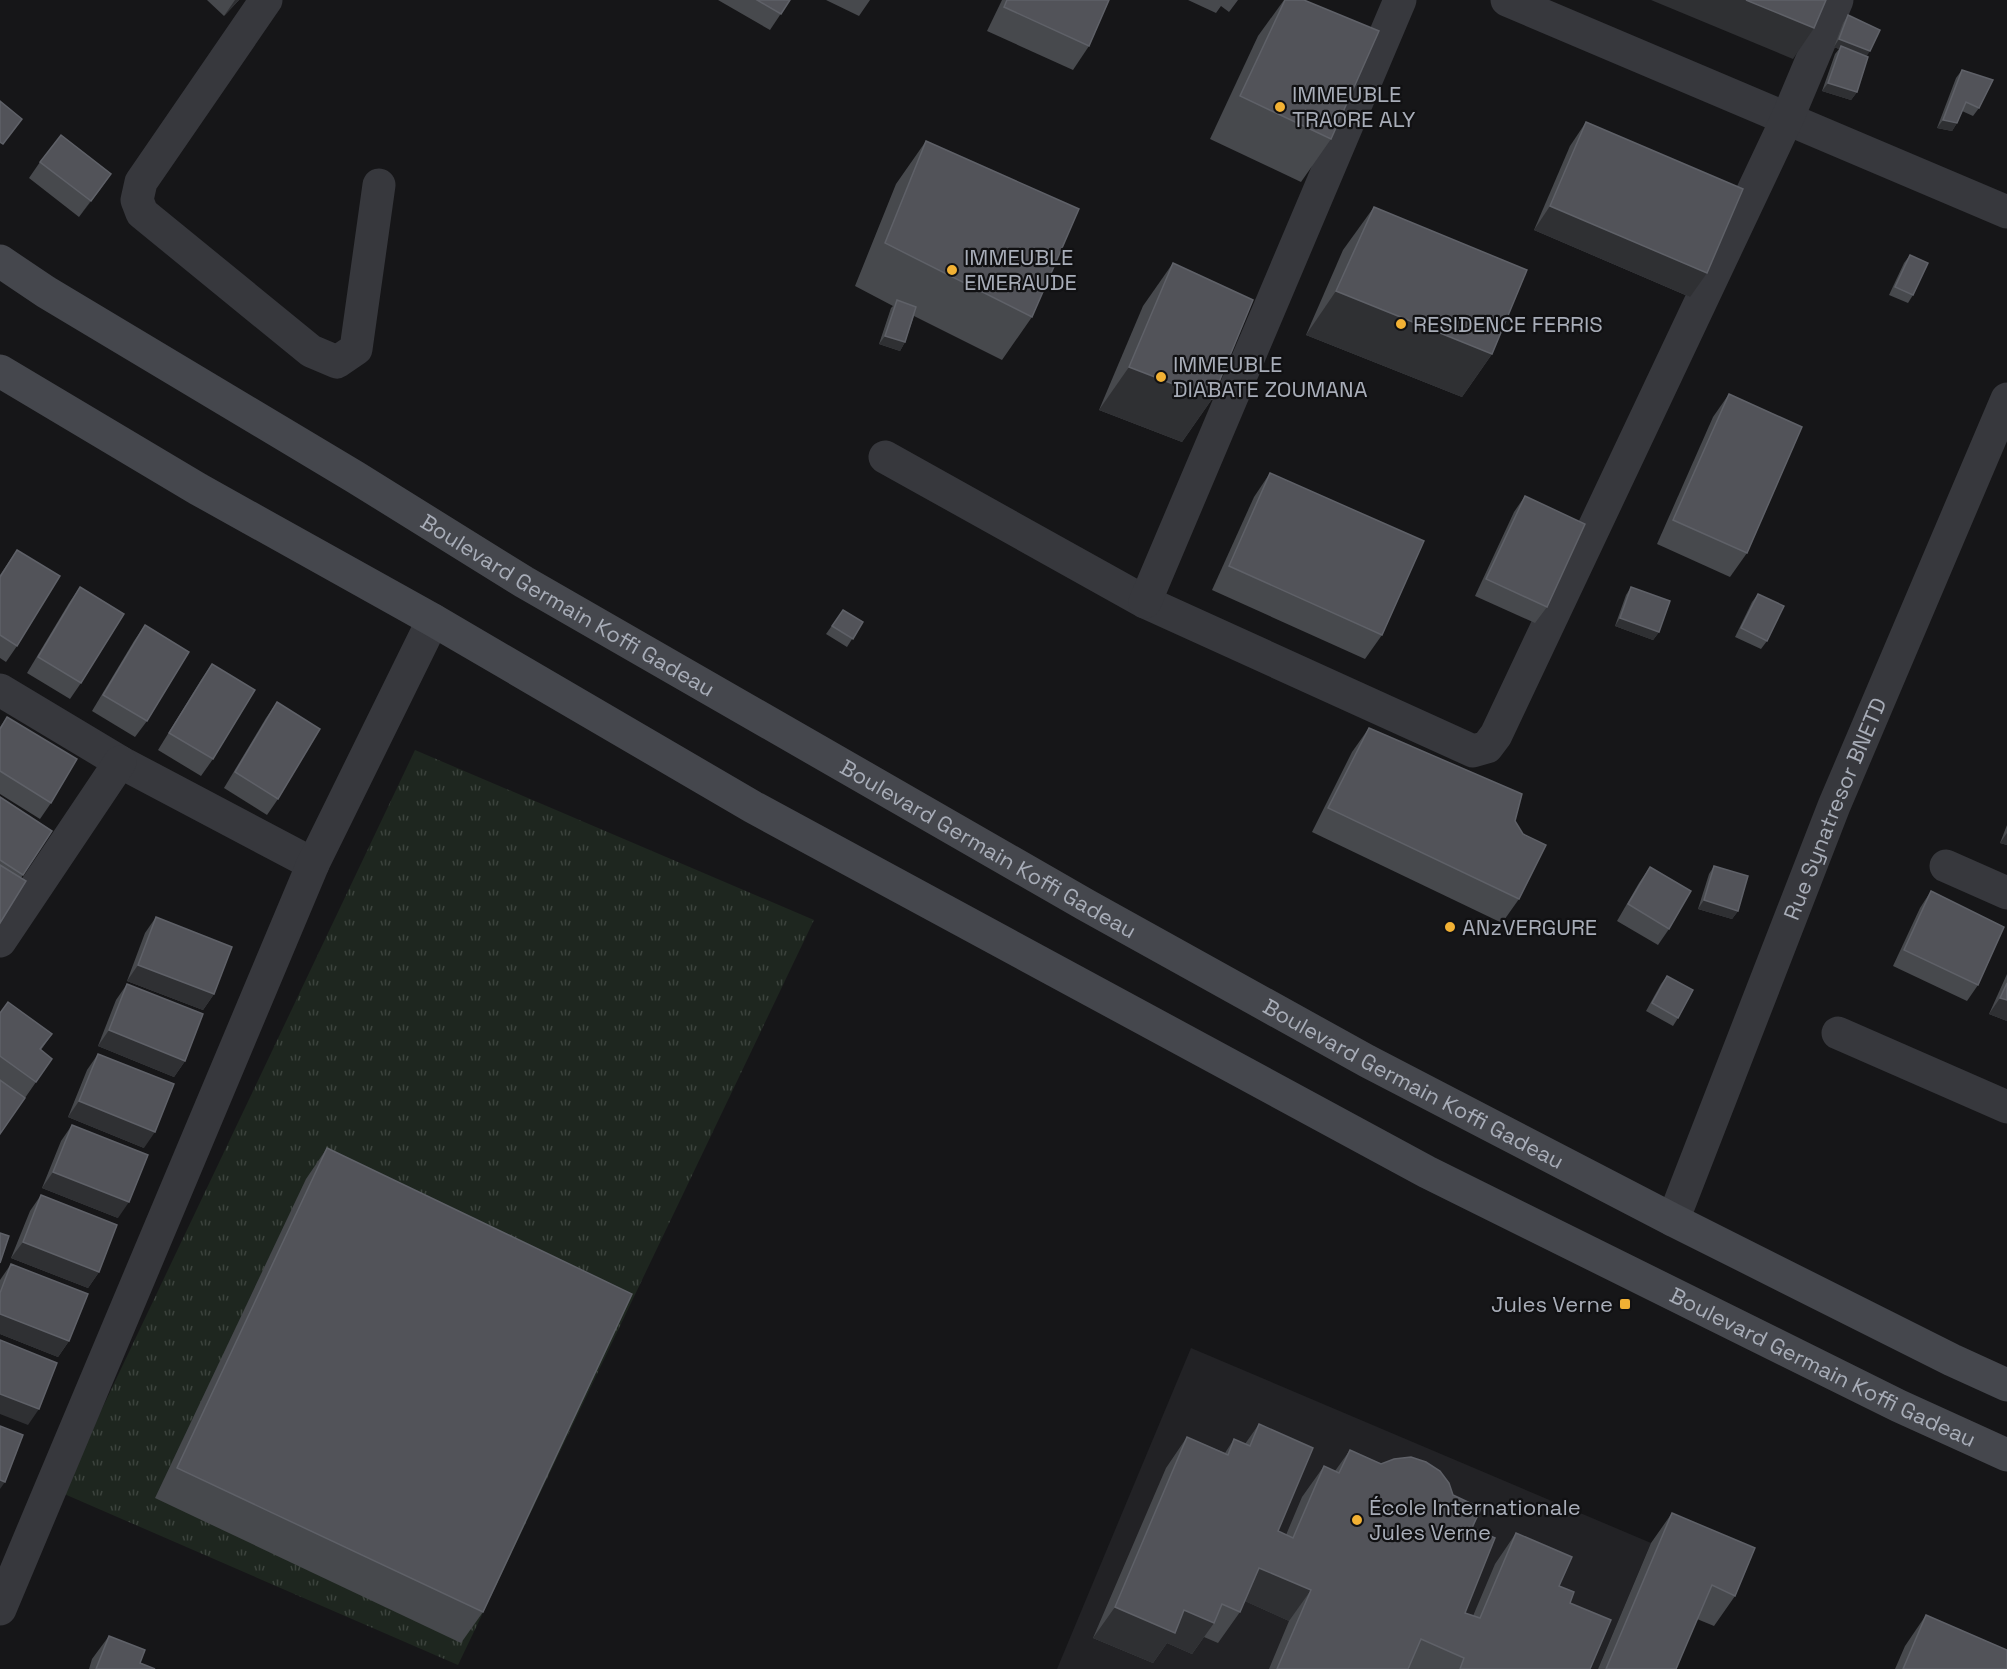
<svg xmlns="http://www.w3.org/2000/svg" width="2007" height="1669" viewBox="0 0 2007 1669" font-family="'Space Grotesk',sans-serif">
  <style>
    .built { fill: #222225 }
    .grass { fill: url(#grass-tufts) }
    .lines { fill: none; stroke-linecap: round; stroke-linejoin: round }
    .minor { stroke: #37383d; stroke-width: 33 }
    .secondary { stroke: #45474d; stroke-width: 33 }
    .wall { fill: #47494d }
    .shaded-wall { fill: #2f3033 }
    .building { fill: #525359; stroke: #5f6168; stroke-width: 1.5 }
    .poi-dot { fill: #f2b134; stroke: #111113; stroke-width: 2 }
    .labels { text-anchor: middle; stroke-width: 4.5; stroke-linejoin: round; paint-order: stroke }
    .poi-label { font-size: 22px; fill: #a8adb8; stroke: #111113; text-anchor: start }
    .street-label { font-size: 22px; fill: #a8adb8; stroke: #111113 }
  </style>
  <defs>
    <pattern id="grass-tufts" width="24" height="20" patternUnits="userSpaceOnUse" patternTransform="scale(1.5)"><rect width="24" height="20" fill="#1e261f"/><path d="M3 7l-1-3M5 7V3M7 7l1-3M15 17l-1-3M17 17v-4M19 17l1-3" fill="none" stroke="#3c433d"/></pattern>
  </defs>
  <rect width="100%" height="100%" fill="#161618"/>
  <polygon class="built" points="1191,1348 1651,1543 1598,1669 1057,1669"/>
  <polygon class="grass" points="415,750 814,920 458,1665 62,1493"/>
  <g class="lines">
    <g class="minor">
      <polyline points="266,0 141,182 137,200 142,213 311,351 337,362 356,349 379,185"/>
      <polyline points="1507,0 2007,212"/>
      <polyline points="885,457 1145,602 1473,751 1487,747 1496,735 1787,119 1837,0"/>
      <polyline points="1145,602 1400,0"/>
      <polyline points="0,690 120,762 313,864"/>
      <polyline points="1946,866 2007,893"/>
      <polyline points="0,941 120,762"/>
      <polyline points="1838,1033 2007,1107"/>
      <path id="s1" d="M1673,1220L1834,806L2007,399"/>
      <polyline points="0,1609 313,864 433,620"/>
    </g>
    <g class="secondary">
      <path id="s2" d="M0,261L46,292L355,477L524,582L1086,905L1367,1061L1673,1220L1952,1360L2007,1385"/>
      <path id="s3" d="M0,371L198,489L433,620L753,807L1427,1172L1899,1406L2007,1455"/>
    </g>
  </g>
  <g class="wall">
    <polygon points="207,0 239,0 224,16"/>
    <polygon points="718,0 790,0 770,30"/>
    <polygon points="826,0 870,0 859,16"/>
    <polygon points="1002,0 1109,0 1089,46 1073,70 987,31"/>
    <polygon points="1188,0 1238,0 1229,12 1221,6 1216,13"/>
    <polygon points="1284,0 1304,0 1331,139 1301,182 1210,139 1258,36"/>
    <polygon points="1848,15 1866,57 1857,92 1851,100 1822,91 1835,54 1839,49 1834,47 1843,23"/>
    <polygon points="1962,70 1979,108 1973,116 1962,111 1957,123 1952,131 1937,128 1956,78"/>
    <polygon points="1586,122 1690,297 1534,230 1570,146"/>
    <polygon points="926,141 1032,317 1002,360 914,316 905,342 900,351 879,344 891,308 893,306 855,286 896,184"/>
    <polygon points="40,162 111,174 79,217 29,178"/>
    <polygon points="1374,207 1492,354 1462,397 1306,335 1343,250"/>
    <polygon points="1910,255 1913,295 1908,303 1889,295 1904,263"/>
    <polygon points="1173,263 1212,399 1182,442 1099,410 1143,306"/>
    <polygon points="1729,394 1747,553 1730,577 1657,544 1713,417"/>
    <polygon points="1270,473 1382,635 1365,659 1212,590 1254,497"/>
    <polygon points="1525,496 1547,607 1535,623 1475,596 1514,512"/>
    <polygon points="17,550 17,646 6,662 0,658 0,575"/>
    <polygon points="80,587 81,683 70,699 27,673 69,603"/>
    <polygon points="1631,587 1659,632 1653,640 1615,626 1626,595"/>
    <polygon points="1758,594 1767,641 1761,649 1735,637 1752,602"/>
    <polygon points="843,610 863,622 847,647 826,634"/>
    <polygon points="145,625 147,721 135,737 92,711 134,641"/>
    <polygon points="212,664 213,759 201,776 158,750 201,680"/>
    <polygon points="277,702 278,799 267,815 224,788 266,718"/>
    <polygon points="7,717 51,803 40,819 0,794 0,727"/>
    <polygon points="1369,728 1515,821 1519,899 1502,923 1312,832 1352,752"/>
    <polygon points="0,797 52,831 21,878 0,923"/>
    <polygon points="2007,825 2007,845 2000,843"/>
    <polygon points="1714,866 1738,911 1732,919 1698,909 1709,874"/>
    <polygon points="1650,867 1669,929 1658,945 1617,921 1639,883"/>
    <polygon points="1931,891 1978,985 1967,1001 1893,966 1920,908"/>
    <polygon points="156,917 214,994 203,1010 127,981 145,933"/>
    <polygon points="2007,974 2007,1021 1989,1014"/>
    <polygon points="1667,976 1678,1018 1673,1026 1646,1011 1661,984"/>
    <polygon points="127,984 185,1061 174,1077 98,1046 116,1000"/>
    <polygon points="0,1013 52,1034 41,1050 52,1059 0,1134"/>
    <polygon points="98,1054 144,1148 68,1117 87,1070"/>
    <polygon points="72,1125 118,1218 42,1188 61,1141"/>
    <polygon points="327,1148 483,1612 461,1643 155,1498 306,1179"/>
    <polygon points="41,1195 99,1272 88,1288 11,1258 30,1211"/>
    <polygon points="11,1264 69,1341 58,1357 0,1334 0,1280"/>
    <polygon points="1259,1424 1278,1531 1286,1535 1302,1497 1324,1466 1335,1471 1350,1450 1453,1495 1472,1528 1465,1613 1473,1616 1495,1564 1516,1533 1559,1586 1570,1603 1590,1669 1269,1669 1289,1621 1245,1601 1240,1612 1218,1643 1204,1637 1192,1654 1167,1643 1153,1663 1093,1638 1166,1468 1187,1437 1225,1453 1234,1439 1245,1444"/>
    <polygon points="1672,1513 1735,1596 1714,1626 1697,1619 1676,1669 1598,1669 1651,1543"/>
    <polygon points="1926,1615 2007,1669 1895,1669 1905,1646"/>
    <polygon points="109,1636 140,1663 155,1669 89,1669 92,1659"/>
  </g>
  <g class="shaded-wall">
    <polygon points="235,0 239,0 224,16"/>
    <polygon points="1651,0 1746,0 1814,28 1793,59"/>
    <polygon points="1839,39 1870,51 1865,59 1841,46 1839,49 1834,47"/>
    <polygon points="1828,83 1857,92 1851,100 1822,91"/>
    <polygon points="1943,120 1957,123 1952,131 1937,128"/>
    <polygon points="111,174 100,190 79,217 91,201"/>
    <polygon points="1550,206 1707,273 1690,297 1534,230"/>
    <polygon points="1336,291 1492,354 1462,397 1306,335"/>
    <polygon points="885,336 905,342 900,351 879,344"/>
    <polygon points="1129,367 1212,399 1182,442 1099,410"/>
    <polygon points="1620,618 1659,632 1653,640 1615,626"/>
    <polygon points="2007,833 2007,845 2000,843"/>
    <polygon points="1704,900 1738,911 1732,919 1698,909"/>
    <polygon points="138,965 214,994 203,1010 127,981"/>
    <polygon points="2000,998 2007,1000 2007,1021 1989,1014"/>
    <polygon points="109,1030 185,1061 174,1077 98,1046"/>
    <polygon points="79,1101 155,1132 144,1148 68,1117"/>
    <polygon points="53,1172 129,1202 118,1218 42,1188"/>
    <polygon points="23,1242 99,1272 88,1288 11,1258"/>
    <polygon points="0,1314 69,1341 58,1357 0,1334"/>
    <polygon points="0,1394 39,1409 28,1425 0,1414"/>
    <polygon points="0,1480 5,1482 0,1489"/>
    <polygon points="1259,1568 1311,1590 1289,1621 1238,1598"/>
    <polygon points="1115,1607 1184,1610 1214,1623 1192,1654 1167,1643 1153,1663 1093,1638"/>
  </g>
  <g class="building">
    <polygon points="757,0 790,0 781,14"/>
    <polygon points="1007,0 1109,0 1089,46 1004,7"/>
    <polygon points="1285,0 1304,0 1379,31 1331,139 1240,96"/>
    <polygon points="1746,0 1826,0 1814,28"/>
    <polygon points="1848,15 1880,30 1870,51 1839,39"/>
    <polygon points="1841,46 1868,57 1857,92 1828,83"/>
    <polygon points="1962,70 1993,80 1979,108 1966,102 1957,123 1943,120"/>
    <polygon points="0,101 22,119 3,144 0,142"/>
    <polygon points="1586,122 1743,189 1707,273 1550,206"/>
    <polygon points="61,135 111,174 91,201 40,162"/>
    <polygon points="926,141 1079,209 1032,317 885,243"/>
    <polygon points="1374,207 1527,270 1492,354 1336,291"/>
    <polygon points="1910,255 1928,263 1913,295 1895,287"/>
    <polygon points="1173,263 1253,300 1212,399 1129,367"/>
    <polygon points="897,300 916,307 905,342 885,336"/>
    <polygon points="1729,394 1802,427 1747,553 1673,520"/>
    <polygon points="1270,473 1424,541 1382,635 1229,566"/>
    <polygon points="1525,496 1585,524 1547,607 1486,579"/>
    <polygon points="17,550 60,576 17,646 0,635 0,577"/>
    <polygon points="80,587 124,614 81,683 38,657"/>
    <polygon points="1631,587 1670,601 1659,632 1620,618"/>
    <polygon points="1758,594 1784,606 1767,641 1741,628"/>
    <polygon points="843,610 863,622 853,639 832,626"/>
    <polygon points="145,625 189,652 147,721 103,695"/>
    <polygon points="212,664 255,690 213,759 169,733"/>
    <polygon points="277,702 320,729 278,799 235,772"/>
    <polygon points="7,717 77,759 51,803 0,771 0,729"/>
    <polygon points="1369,728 1522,794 1515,821 1523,834 1546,845 1519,899 1328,808"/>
    <polygon points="0,797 52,831 23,875 0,860"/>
    <polygon points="0,865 26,881 0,923"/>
    <polygon points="1714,866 1748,876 1738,911 1704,900"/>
    <polygon points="1650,867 1691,891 1669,929 1628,904"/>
    <polygon points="1931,891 2004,927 1978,985 1904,950"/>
    <polygon points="156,917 232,947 214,994 138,965"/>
    <polygon points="1667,976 1693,990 1678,1018 1652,1003"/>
    <polygon points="2007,983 2007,1000 2000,998"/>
    <polygon points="127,984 203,1014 185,1061 109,1030"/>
    <polygon points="8,1002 52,1034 40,1049 52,1059 36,1082 0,1056 0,1013"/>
    <polygon points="98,1054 174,1084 155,1132 79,1101"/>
    <polygon points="0,1080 25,1098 0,1134"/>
    <polygon points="72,1125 148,1155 129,1202 53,1172"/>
    <polygon points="327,1148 632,1294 483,1612 177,1468"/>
    <polygon points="41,1195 117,1225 99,1272 23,1242"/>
    <polygon points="0,1233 9,1236 0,1263"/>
    <polygon points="11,1264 88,1294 69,1341 0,1314 0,1293"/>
    <polygon points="0,1340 57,1363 39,1409 0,1394"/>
    <polygon points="1259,1424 1313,1448 1278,1531 1293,1538 1324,1466 1339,1473 1350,1450 1381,1464 1394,1459 1411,1457 1426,1462 1440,1471 1449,1483 1453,1495 1481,1508 1472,1528 1495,1538 1465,1613 1480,1618 1516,1533 1572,1557 1559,1586 1574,1592 1570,1603 1611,1620 1590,1669 1460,1669 1464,1658 1421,1639 1408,1669 1277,1669 1311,1590 1259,1568 1240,1612 1222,1604 1214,1623 1184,1610 1175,1633 1115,1607 1187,1437 1228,1455 1234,1439 1250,1446"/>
    <polygon points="0,1426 23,1435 5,1482 0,1480"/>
    <polygon points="1672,1513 1755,1548 1735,1596 1712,1585 1676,1669 1606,1669"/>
    <polygon points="1926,1615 2007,1650 2007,1669 1903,1669"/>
    <polygon points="109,1636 145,1650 140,1663 155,1669 96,1669"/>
  </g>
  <g class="poi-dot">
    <circle cx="1280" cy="107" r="6"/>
    <circle cx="952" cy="270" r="6"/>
    <circle cx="1401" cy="324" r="6"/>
    <circle cx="1161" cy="377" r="6"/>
    <circle cx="1450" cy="927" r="6"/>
    <rect x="1619" y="1298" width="12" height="12" rx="3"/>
    <circle cx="1357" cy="1520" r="6"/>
  </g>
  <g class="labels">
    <g class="poi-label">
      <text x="1292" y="102">IMMEUBLE<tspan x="1292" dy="25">TRAORE ALY</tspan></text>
      <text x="964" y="265">IMMEUBLE<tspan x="964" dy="25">EMERAUDE</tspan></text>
      <text x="1413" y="332">RESIDENCE FERRIS</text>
      <text x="1173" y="372">IMMEUBLE<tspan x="1173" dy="25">DIABATE ZOUMANA</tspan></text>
      <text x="1462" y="935">ANzVERGURE</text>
      <text x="1613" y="1312" text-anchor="end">Jules Verne</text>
      <text x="1369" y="1515">École Internationale<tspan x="1369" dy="25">Jules Verne</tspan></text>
    </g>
    <g class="street-label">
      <text dy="8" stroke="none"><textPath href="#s2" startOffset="664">Boulevard Germain Koffi Gadeau</textPath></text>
      <text dy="8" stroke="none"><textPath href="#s1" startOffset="442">Rue Synatresor BNETD</textPath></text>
      <text dy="8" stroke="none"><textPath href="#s2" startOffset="1150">Boulevard Germain Koffi Gadeau</textPath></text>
      <text dy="8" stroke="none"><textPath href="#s2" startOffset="1636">Boulevard Germain Koffi Gadeau</textPath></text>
      <text dy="8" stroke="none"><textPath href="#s3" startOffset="2078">Boulevard Germain Koffi Gadeau</textPath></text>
    </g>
  </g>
</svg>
